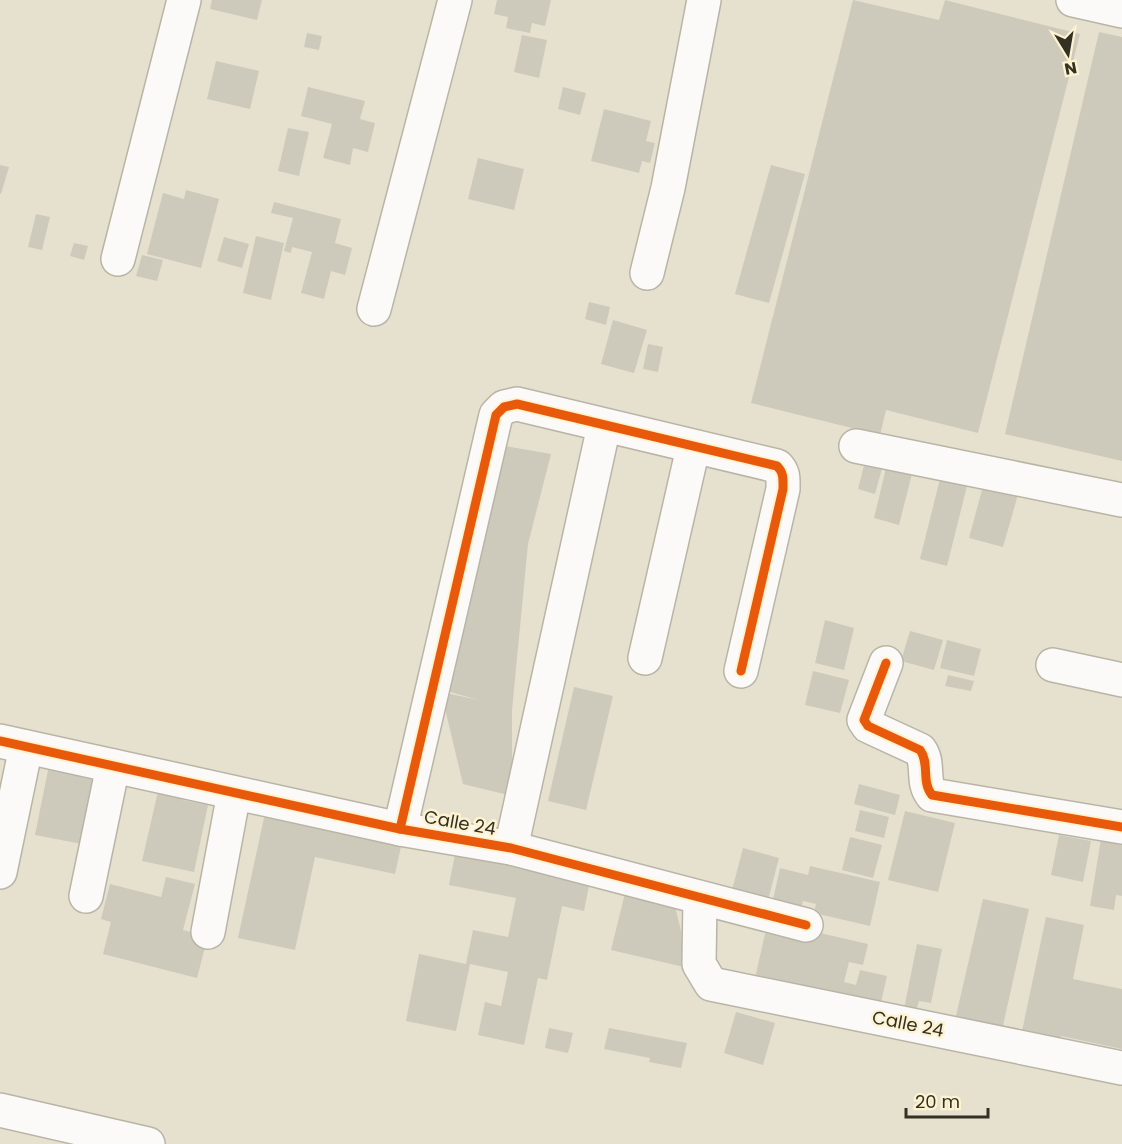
<svg xmlns="http://www.w3.org/2000/svg" width="1122" height="1144" viewBox="0 0 1122 1144" font-family="Poppins,sans-serif">
  <style>
    .building { fill: #cecabb }
    .lines { fill: none; stroke-linecap: round; stroke-linejoin: round }
    .minor-casing { stroke: #b9b5a6; stroke-width: 36 }
    .minor { stroke: #fbfaf8; stroke-width: 33 }
    .cycleway-casing { stroke: #fdf3d1; stroke-width: 13 }
    .cycleway { stroke: #e8590c; stroke-width: 9 }
    .labels { text-anchor: middle; stroke-width: 5; stroke-linejoin: round; paint-order: stroke }
    .street-label { font-size: 18px; fill: #343023; stroke: #fdf3d1 }
  </style>
  <rect width="100%" height="100%" fill="#e6e0ce"/>
  <g class="building">
    <polygon points="212,0 262,0 257,20 210,9"/>
    <polygon points="497,0 551,0 545,26 532,23 530,33 506,28 508,17 494,14"/>
    <polygon points="853,0 939,20 945,0 1080,34 978,433 886,410 880,435 751,403"/>
    <polygon points="1099,32 1122,37 1122,461 1005,434"/>
    <polygon points="307,33 322,36 319,50 304,47"/>
    <polygon points="522,35 547,40 539,78 514,72"/>
    <polygon points="216,61 259,71 250,109 207,99"/>
    <polygon points="308,87 365,101 360,119 375,123 368,152 353,148 350,165 323,158 332,124 301,116"/>
    <polygon points="563,87 586,93 580,115 558,109"/>
    <polygon points="604,109 651,121 646,141 655,143 650,163 642,161 639,173 591,161"/>
    <polygon points="288,128 309,132 299,176 278,171"/>
    <polygon points="478,158 524,169 514,210 468,199"/>
    <polygon points="0,165 9,167 1,194 0,194"/>
    <polygon points="771,165 805,174 769,303 735,294"/>
    <polygon points="186,190 219,199 201,268 147,254 163,193 184,199"/>
    <polygon points="274,202 341,219 335,243 352,248 345,275 331,271 324,299 301,293 312,252 292,247 291,253 284,251 293,218 271,213"/>
    <polygon points="36,214 50,217 42,250 28,247"/>
    <polygon points="256,236 284,243 271,300 243,293"/>
    <polygon points="224,237 249,244 242,268 217,261"/>
    <polygon points="74,243 88,246 84,260 70,256"/>
    <polygon points="142,255 163,260 157,281 136,276"/>
    <polygon points="589,302 610,307 606,325 585,319"/>
    <polygon points="613,320 647,330 634,373 601,364"/>
    <polygon points="648,344 663,347 658,372 643,369"/>
    <polygon points="494,444 551,454 528,544 512,710 512,796 463,784 441,692 479,700 439,689"/>
    <polygon points="866,457 884,461 875,494 858,489"/>
    <polygon points="888,460 914,466 899,525 874,518"/>
    <polygon points="941,475 968,482 947,566 920,559"/>
    <polygon points="986,475 1021,484 1003,547 969,538"/>
    <polygon points="825,620 854,628 844,670 815,663"/>
    <polygon points="910,631 943,640 934,670 901,661"/>
    <polygon points="947,640 981,649 974,676 940,668"/>
    <polygon points="813,671 849,680 840,713 805,705"/>
    <polygon points="948,675 974,681 971,691 945,686"/>
    <polygon points="574,687 613,696 586,810 548,801"/>
    <polygon points="48,770 95,779 82,844 35,835"/>
    <polygon points="859,784 900,795 895,815 854,804"/>
    <polygon points="159,787 184,792 182,800 208,805 194,872 142,861"/>
    <polygon points="860,810 889,817 884,838 855,831"/>
    <polygon points="905,811 955,823 938,892 888,880"/>
    <polygon points="265,813 402,842 395,874 315,857 295,950 238,938"/>
    <polygon points="1102,833 1122,836 1122,896 1116,895 1114,910 1090,906"/>
    <polygon points="1059,835 1091,841 1083,882 1051,875"/>
    <polygon points="850,837 882,845 873,878 842,870"/>
    <polygon points="743,848 779,858 768,900 732,890"/>
    <polygon points="456,849 591,876 584,911 562,906 547,980 538,978 524,1045 478,1035 485,1002 501,1006 508,972 470,964 456,1031 406,1021 419,954 466,964 473,930 508,937 516,898 449,885"/>
    <polygon points="810,866 880,882 870,926 814,913 816,904 803,901 799,915 771,909 780,868 808,875"/>
    <polygon points="166,877 195,884 183,930 208,936 197,978 103,954 111,922 101,919 110,884 161,897"/>
    <polygon points="625,893 675,906 681,931 684,967 611,950"/>
    <polygon points="983,899 1029,909 1002,1030 955,1020"/>
    <polygon points="1046,917 1084,925 1073,979 1122,989 1122,1049 1061,1036 1059,1044 1021,1036"/>
    <polygon points="768,921 868,944 863,965 849,962 844,982 856,985 860,970 887,976 880,1007 755,978"/>
    <polygon points="917,944 942,949 931,1003 919,1001 916,1011 904,1009"/>
    <polygon points="736,1012 775,1023 763,1065 724,1053"/>
    <polygon points="549,1028 573,1033 568,1053 545,1048"/>
    <polygon points="609,1028 687,1043 681,1068 649,1062 650,1058 604,1049"/>
  </g>
  <g class="lines">
    <defs>
      <g id="minor">
        <polyline points="1073,0 1122,11"/>
        <polyline points="118,259 184,0"/>
        <polyline points="647,273 668,188 704,0"/>
        <polyline points="374,309 455,0"/>
        <polyline points="856,446 1122,500"/>
        <polyline points="645,658 693,448"/>
        <path d="M886,663L864,720L868,726L920,750C930,763 921,782 932,795L1122,827"/>
        <polyline points="1053,665 1122,680"/>
        <polyline points="0,741 400,829 511,848 806,925"/>
        <path d="M400,829L496,415L504,407L517,404L777,466C784,473 783,479 783,489L741,671"/>
        <polyline points="511,848 604,426"/>
        <polyline points="0,872 26,747"/>
        <polyline points="86,896 113,766"/>
        <polyline points="700,898 699,964 711,984 1122,1068"/>
        <polyline points="208,932 234,793"/>
        <polyline points="0,1110 148,1144"/>
      </g>
    </defs>
    <use href="#minor" class="minor-casing"/>
    <use href="#minor" class="minor"/>
    <defs>
      <g id="cycleway">
        <path d="M886,663L864,720L868,726L920,750C930,763 921,782 932,795L1122,827"/>
        <polyline points="0,741 400,829 511,848 806,925"/>
        <path d="M400,829L496,415L504,407L517,404L777,466C784,473 783,479 783,489L741,671"/>
      </g>
    </defs>
    <use href="#cycleway" class="cycleway-casing"/>
    <use href="#cycleway" class="cycleway"/>
  </g>
  <g class="labels">
    <g class="street-label">
      <text transform="translate(460 823) rotate(10)" y="6">Calle 24</text>
      <text transform="translate(908 1024) rotate(11)" y="6">Calle 24</text>
    </g>
  </g>
  <g transform="translate(1068 54) rotate(169)" stroke="#fdf3d1" stroke-width="4.5" paint-order="stroke">
  <path d="M0-4.5L10 22L0 15L-10 22Z" fill="#343023"/>
  <text y="-9" font-size="16" font-weight="bold" text-anchor="middle" fill="#343023">N</text>
  </g>
  <path d="M906 1108v9h82v-9" fill="none" stroke="#343023" stroke-width="3"/>
  <text x="915" y="1108" font-size="18" fill="#343023" stroke="#fdf3d1" stroke-width="4.5" paint-order="stroke">20 m</text>
</svg>
